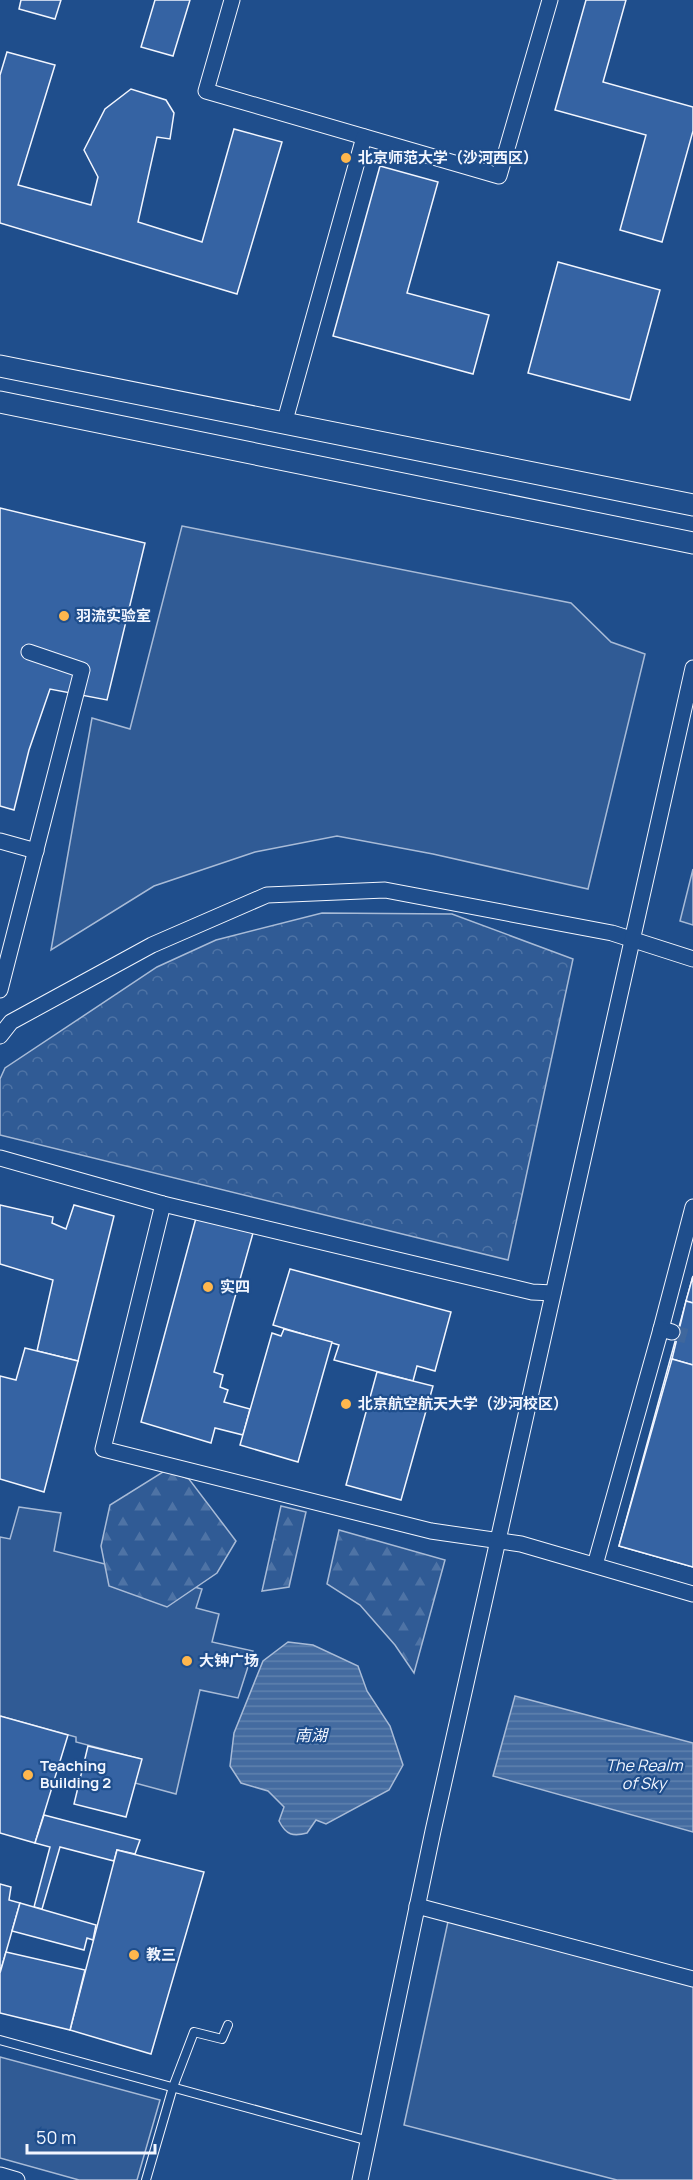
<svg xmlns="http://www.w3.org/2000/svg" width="693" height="2180" viewBox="0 0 693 2180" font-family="Manrope,'Noto Sans SC',sans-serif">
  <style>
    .built { fill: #305b95; stroke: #a8bbd7; stroke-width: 1.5 }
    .forest { fill: url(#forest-firs); stroke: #a8bbd7; stroke-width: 1.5 }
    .park { fill: url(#park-crowns); stroke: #a8bbd7; stroke-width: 1.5 }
    .water { fill: url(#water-rules); stroke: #a8bbd7; stroke-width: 1.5 }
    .building { fill: #3563a3; stroke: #f2f6ff; stroke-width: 1.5 }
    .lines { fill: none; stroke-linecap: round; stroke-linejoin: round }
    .street-tunnel { stroke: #3f679d; stroke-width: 15; stroke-dasharray: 15 8; stroke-linecap: butt }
    .lane-casing { stroke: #f2f6ff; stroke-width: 10 }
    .street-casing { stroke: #f2f6ff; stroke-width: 17 }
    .secondary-casing { stroke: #f2f6ff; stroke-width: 23 }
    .lane { stroke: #1f4e8c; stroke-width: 8 }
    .street { stroke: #1f4e8c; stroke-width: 15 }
    .secondary { stroke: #1f4e8c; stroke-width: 21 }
    .poi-dot { fill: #ffb74d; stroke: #1f4e8c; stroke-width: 2 }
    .labels { text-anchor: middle; stroke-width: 4.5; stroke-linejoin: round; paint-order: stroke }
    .poi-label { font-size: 15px; font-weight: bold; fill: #f2f6ff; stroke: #1f4e8c; text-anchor: start }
    .water-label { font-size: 16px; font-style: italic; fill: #f2f6ff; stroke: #1f4e8c }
  </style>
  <defs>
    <pattern id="forest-firs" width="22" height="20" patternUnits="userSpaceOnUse" patternTransform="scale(1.5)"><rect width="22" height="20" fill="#305b95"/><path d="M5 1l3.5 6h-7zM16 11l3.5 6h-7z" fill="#4e73a5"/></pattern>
    <pattern id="park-crowns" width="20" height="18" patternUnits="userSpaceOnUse" patternTransform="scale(1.5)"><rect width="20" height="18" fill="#305b95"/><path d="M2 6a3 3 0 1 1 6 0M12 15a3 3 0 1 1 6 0" fill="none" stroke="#4e73a5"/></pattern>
    <pattern id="water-rules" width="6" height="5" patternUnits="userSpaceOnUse" patternTransform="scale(1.5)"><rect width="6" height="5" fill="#446ba0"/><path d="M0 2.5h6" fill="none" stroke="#5f81ae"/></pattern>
  </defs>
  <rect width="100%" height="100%" fill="#1f4e8c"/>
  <g class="built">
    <polygon points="182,526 571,603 611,642 645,654 588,889 433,854 337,836 255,852 154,886 51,950 92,718 130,729"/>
    <polygon points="693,869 693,925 680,921"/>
    <polygon points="19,1507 61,1513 54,1551 202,1589 196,1608 219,1614 212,1642 253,1651 238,1698 200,1690 176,1794 135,1783 141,1759 76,1742 76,1737 0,1716 0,1537 10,1539"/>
    <polygon points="449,1917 693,1985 693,2180 617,2180 404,2125"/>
    <polygon points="0,2057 160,2100 137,2180 79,2180 0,2158"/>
  </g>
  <g class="forest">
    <polygon points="166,1470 189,1479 236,1541 217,1573 167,1607 109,1586 101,1546 110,1505"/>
    <polygon points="281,1506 306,1512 289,1587 262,1591"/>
    <polygon points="339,1530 445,1560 414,1673 395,1645 360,1605 327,1584"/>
  </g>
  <polygon class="park" points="322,913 452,914 573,959 508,1260 0,1135 0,1079 5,1068 157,967 216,940"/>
  <g class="water">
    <path d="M288,1642L313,1645L358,1666L367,1691L390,1726L403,1765L389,1790L326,1824L316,1820L307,1833C293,1837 286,1835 279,1821L284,1807L268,1791L241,1783L230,1766L234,1733L263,1661Z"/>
    <polygon points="515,1696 693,1743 693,1832 493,1776"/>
  </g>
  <g class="building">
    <polygon points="21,0 61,0 55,19 19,9"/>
    <polygon points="155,0 190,0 173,56 141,47"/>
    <polygon points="586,0 626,0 603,82 693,107 693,131 662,242 620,230 646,135 555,110"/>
    <polygon points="7,52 55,65 18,185 91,205 98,177 84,150 105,109 131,89 166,100 174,113 170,139 157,137 138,222 202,242 234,129 282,142 237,294 0,223 0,75"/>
    <polygon points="380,166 438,182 407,293 489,315 473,374 333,336"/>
    <polygon points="558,262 660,290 630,400 528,373"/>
    <polygon points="0,508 145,543 107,700 50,689 29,750 14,810 0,806"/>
    <polygon points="0,1205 53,1217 52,1223 66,1229 74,1205 114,1216 78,1361 37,1351 53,1280 0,1264"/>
    <polygon points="196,1218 253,1233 214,1372 223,1375 220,1387 228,1390 224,1402 250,1409 243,1435 215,1428 211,1443 141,1422"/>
    <polygon points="290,1269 451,1312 435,1371 417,1366 413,1381 334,1360 339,1345 273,1325"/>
    <polygon points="693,1276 693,1567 619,1546"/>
    <polygon points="693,1276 693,1303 686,1301"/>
    <polygon points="686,1301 693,1303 693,1365 672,1359"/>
    <polygon points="284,1329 332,1342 298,1462 240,1445 272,1333 281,1336"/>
    <polygon points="25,1348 78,1361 44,1492 0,1479 0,1376 16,1380"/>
    <polygon points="672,1359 693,1365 693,1567 619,1546"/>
    <polygon points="377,1372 433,1386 401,1500 346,1485"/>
    <polygon points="0,1716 68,1735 35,1843 0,1833"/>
    <polygon points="88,1746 142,1759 126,1817 74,1804"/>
    <polygon points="44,1815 140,1840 135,1854 117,1850 114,1861 60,1847 42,1909 34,1907 50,1847 35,1843"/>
    <polygon points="117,1850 204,1872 151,2054 70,2030"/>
    <polygon points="0,1884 11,1887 9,1900 20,1903 0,1973"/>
    <polygon points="20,1903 96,1925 93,1940 87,1938 84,1950 12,1931"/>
    <polygon points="6,1952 85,1970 70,2030 0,2013 0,1973"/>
  </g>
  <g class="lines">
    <polyline class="street-tunnel" points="672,1332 693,1338"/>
    <defs>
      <g id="lane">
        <polyline points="0,2040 369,2141"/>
        <polyline points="146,2180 173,2087 194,2032 222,2039 228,2025"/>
      </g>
      <g id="street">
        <polyline points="232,0 206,91 499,176 550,0"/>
        <polyline points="284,424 364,137"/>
        <polyline points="0,841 36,851"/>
        <polyline points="0,990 82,670 29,652"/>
        <polyline points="0,1036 11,1022 152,945 267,895 385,890 612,933 693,959"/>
        <polyline points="0,1158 163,1204 532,1292 553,1293"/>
        <polyline points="163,1204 103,1449 431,1531 521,1544 693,1594"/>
        <polyline points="672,1332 661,1329 693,1207"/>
        <polyline points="595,1565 661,1329"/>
        <polyline points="417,1906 693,1979"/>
        <polyline points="0,2175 17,2180"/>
        <polyline points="360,2180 433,1831 693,668"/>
      </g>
      <g id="secondary">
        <polyline points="0,366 693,505"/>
        <polyline points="0,402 693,543"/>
      </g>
    </defs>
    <use href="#lane" class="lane-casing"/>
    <use href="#street" class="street-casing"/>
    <use href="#secondary" class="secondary-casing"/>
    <use href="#lane" class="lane"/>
    <use href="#street" class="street"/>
    <use href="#secondary" class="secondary"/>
  </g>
  <g class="poi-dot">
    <circle cx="346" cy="158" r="6"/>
    <circle cx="64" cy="616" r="6"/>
    <circle cx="208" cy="1287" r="6"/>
    <circle cx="346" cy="1404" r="6"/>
    <circle cx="187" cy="1661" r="6"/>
    <circle cx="28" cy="1775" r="6"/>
    <circle cx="134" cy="1955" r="6"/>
  </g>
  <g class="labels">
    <g class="poi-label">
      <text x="358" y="163">北京师范大学（沙河西区）</text>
      <text x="76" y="621">羽流实验室</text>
      <text x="220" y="1292">实四</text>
      <text x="358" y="1409">北京航空航天大学（沙河校区）</text>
      <text x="199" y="1666">大钟广场</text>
      <text x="40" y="1771">Teaching<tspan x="40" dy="17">Building 2</tspan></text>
      <text x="146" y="1960">教三</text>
    </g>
    <g class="water-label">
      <text x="311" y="1741">南湖</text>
      <text x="644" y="1771">The Realm<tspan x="644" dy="18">of Sky</tspan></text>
    </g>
  </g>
  <path d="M27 2144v9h128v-9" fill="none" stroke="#f2f6ff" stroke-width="3"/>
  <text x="36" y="2144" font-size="18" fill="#f2f6ff" stroke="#1f4e8c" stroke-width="4.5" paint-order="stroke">50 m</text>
</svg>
